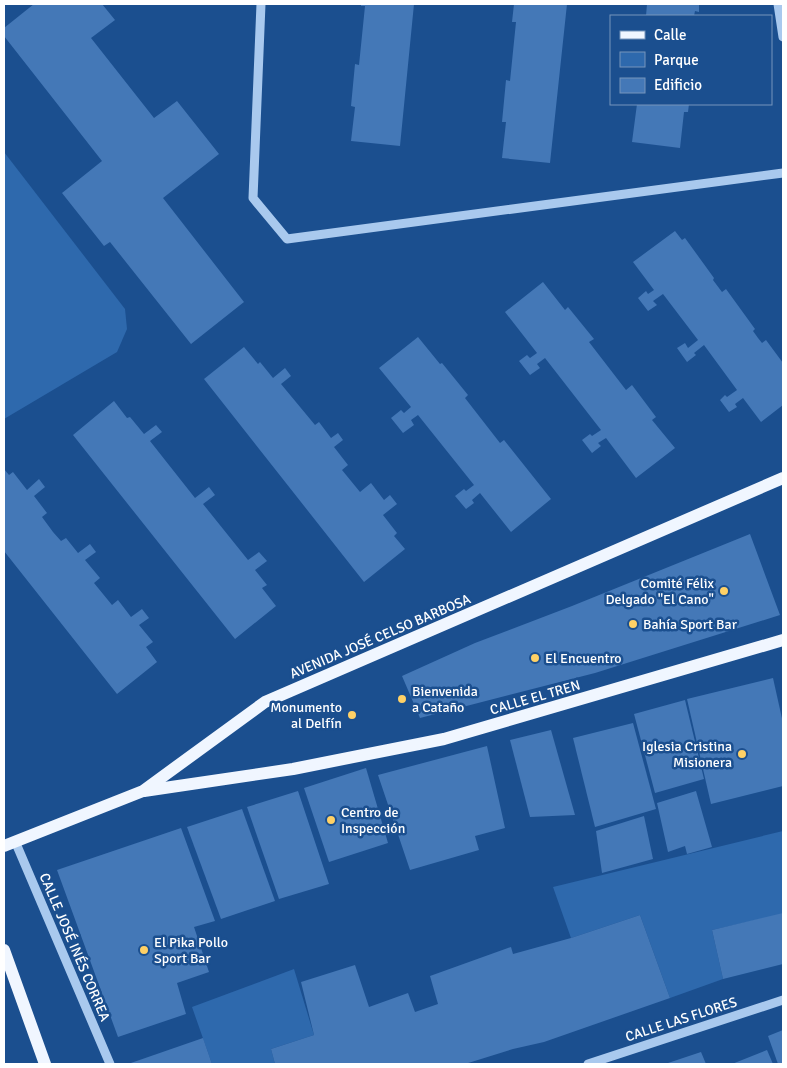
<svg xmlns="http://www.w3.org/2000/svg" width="787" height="1068" viewBox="0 0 787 1068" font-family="Signika,sans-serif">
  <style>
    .green { fill: #2e69ad }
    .building { fill: #4478b7 }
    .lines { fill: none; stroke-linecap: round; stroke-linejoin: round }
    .minor { stroke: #a9c9ee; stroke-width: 9 }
    .major { stroke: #f0f6ff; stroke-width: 12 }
    .poi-dot { fill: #ffd166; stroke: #1b4f8f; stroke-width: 2 }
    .labels { text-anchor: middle; stroke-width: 5; stroke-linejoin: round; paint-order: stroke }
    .poi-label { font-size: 14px; fill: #fff; stroke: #1b4f8f; text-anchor: start }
    .street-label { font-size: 14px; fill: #fff; stroke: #1b4f8f }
  </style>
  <rect width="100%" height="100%" fill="#1b4f8f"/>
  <g class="green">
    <polygon points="4,152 125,309 127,329 117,352 4,419"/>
    <polygon points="783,831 783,914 712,930 723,979 670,998 640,915 571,938 553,887"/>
    <polygon points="294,969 314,1035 271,1049 275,1064 212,1064 192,1007"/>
  </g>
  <g class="building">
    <polygon points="34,4 102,4 115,20 91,38 154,118 177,101 219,154 163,198 244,302 191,344 110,242 104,246 62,193 102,161 4,36 4,28"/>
    <polygon points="361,4 414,4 400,146 351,141 355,107 351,106 355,64 359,65 365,6 361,6"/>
    <polygon points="514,4 567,4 550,163 502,158 506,122 502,122 506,80 510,81 516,22 512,22"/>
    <polygon points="647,4 699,4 699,12 695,11 694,16 646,16"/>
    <polygon points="637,104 689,104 688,112 684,112 680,148 632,142"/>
    <polygon points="675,231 682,240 685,238 714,278 713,280 722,292 726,289 755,329 753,331 758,338 762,343 766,340 783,363 783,405 761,422 743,398 735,404 737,407 729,412 720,400 725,395 727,397 737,390 704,345 694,353 696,355 687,362 677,348 685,343 688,348 698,340 663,294 653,301 657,305 648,311 638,298 646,291 648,294 654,290 633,262"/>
    <polygon points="543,282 565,310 568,307 594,339 589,342 626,390 632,385 656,417 652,420 675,448 636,478 606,438 598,443 601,446 592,453 582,440 590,434 592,436 601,430 545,358 537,364 540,368 530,375 519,361 527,355 530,358 537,353 505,312"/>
    <polygon points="418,337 440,364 442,363 468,395 465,398 500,443 504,440 551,499 511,532 480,493 472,500 474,503 466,509 455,496 464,489 466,491 474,485 418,415 411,420 414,425 403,433 391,418 401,410 404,413 411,407 379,368"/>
    <polygon points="244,347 258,364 260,362 273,378 285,368 291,376 281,384 315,425 319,422 331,438 338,433 343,440 334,447 348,465 342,470 360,492 371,483 384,500 390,495 397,504 383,515 397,533 394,536 405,549 364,582 204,379"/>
    <polygon points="114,401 127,418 130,417 144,434 156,425 162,432 150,441 195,498 209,487 215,495 203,504 248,560 259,552 267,561 255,570 267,585 262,588 276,606 235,639 73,435"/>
    <polygon points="4,469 9,475 13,472 27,490 39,479 45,487 34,496 47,513 42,517 53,532 61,541 66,538 78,553 90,544 96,552 85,560 100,578 94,583 112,605 118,600 131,617 142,609 149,618 139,625 153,642 146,647 157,662 117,694 4,551"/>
    <polygon points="750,534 780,615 595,673 420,718 402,676 475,643 572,606"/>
    <polygon points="773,678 783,723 783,786 711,804 687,699"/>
    <polygon points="685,700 704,779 655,793 634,714"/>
    <polygon points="633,723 656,809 595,827 573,738"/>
    <polygon points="551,730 575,815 530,817 510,740"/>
    <polygon points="487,746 505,828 475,836 479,850 410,870 378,775"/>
    <polygon points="366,768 388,843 329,862 304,788"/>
    <polygon points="298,791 329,884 279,899 247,807"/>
    <polygon points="696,791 712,847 687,854 685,846 668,852 657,803"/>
    <polygon points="242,809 275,901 221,919 187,827"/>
    <polygon points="644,816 653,859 602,873 596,831"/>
    <polygon points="181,828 215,921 194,927 209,972 177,983 186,1014 118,1037 57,870"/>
    <polygon points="783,913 783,964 723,979 712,930"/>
    <polygon points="640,915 670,998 544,1042 513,1049 465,1064 275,1064 271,1049 314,1035 301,982 355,965 369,1007 408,993 415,1012 438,1004 430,976 511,947 513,954 571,938"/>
    <polygon points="783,1030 783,1064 778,1064 768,1036"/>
    <polygon points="203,1038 212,1064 128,1064"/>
    <polygon points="767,1050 773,1064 732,1064"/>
    <polygon points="701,1052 706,1064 665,1064"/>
  </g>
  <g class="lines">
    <g class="minor">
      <polyline points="261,4 253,198 287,239 783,173"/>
      <polyline points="778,4 783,37"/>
      <polyline points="15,841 110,1064"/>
      <polyline points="588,1064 783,1000"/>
    </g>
    <g class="major">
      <polyline points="144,791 293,769 444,739 783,640"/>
      <polyline points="4,846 143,791 265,702 783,478"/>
      <polyline points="4,950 45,1064"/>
    </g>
  </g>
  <g class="poi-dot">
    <circle cx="724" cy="591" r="5"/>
    <circle cx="633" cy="624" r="5"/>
    <circle cx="535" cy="658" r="5"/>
    <circle cx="402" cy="699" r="5"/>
    <circle cx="352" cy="715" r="5"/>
    <circle cx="742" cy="754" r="5"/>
    <circle cx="331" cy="820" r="5"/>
    <circle cx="144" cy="950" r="5"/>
  </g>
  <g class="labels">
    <g class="poi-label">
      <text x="714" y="588" text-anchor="end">Comité Félix<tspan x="714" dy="16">Delgado "El Cano"</tspan></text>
      <text x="643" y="629">Bahía Sport Bar</text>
      <text x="545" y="663">El Encuentro</text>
      <text x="412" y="696">Bienvenida<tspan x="412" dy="16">a Cataño</tspan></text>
      <text x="342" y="712" text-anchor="end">Monumento<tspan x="342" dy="16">al Delfín</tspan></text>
      <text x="732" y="751" text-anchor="end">Iglesia Cristina<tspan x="732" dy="16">Misionera</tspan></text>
      <text x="341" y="817">Centro de<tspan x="341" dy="16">Inspección</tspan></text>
      <text x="154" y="947">El Pika Pollo<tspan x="154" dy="16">Sport Bar</tspan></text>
    </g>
    <g class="street-label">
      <text transform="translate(380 636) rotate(-23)" y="5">AVENIDA JOSÉ CELSO BARBOSA</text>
      <text transform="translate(535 697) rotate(-16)" y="5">CALLE EL TREN</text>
      <text transform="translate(75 947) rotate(67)" y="5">CALLE JOSÉ INÉS CORREA</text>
      <text transform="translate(681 1019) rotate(-18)" y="5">CALLE LAS FLORES</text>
    </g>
  </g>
  <rect width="787" height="1068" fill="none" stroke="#ffffff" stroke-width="10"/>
  <rect x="610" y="15" width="162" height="90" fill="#1b4f8f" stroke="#7695bc"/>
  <rect x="620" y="31" width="25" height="8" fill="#f0f6ff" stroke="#7695bc"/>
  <text x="654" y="40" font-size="15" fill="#ffffff">Calle</text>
  <rect x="620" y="52" width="25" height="15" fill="#2e69ad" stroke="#7695bc"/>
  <text x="654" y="65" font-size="15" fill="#ffffff">Parque</text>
  <rect x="620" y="78" width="25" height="15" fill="#4478b7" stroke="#7695bc"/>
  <text x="654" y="90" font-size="15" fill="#ffffff">Edificio</text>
</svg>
